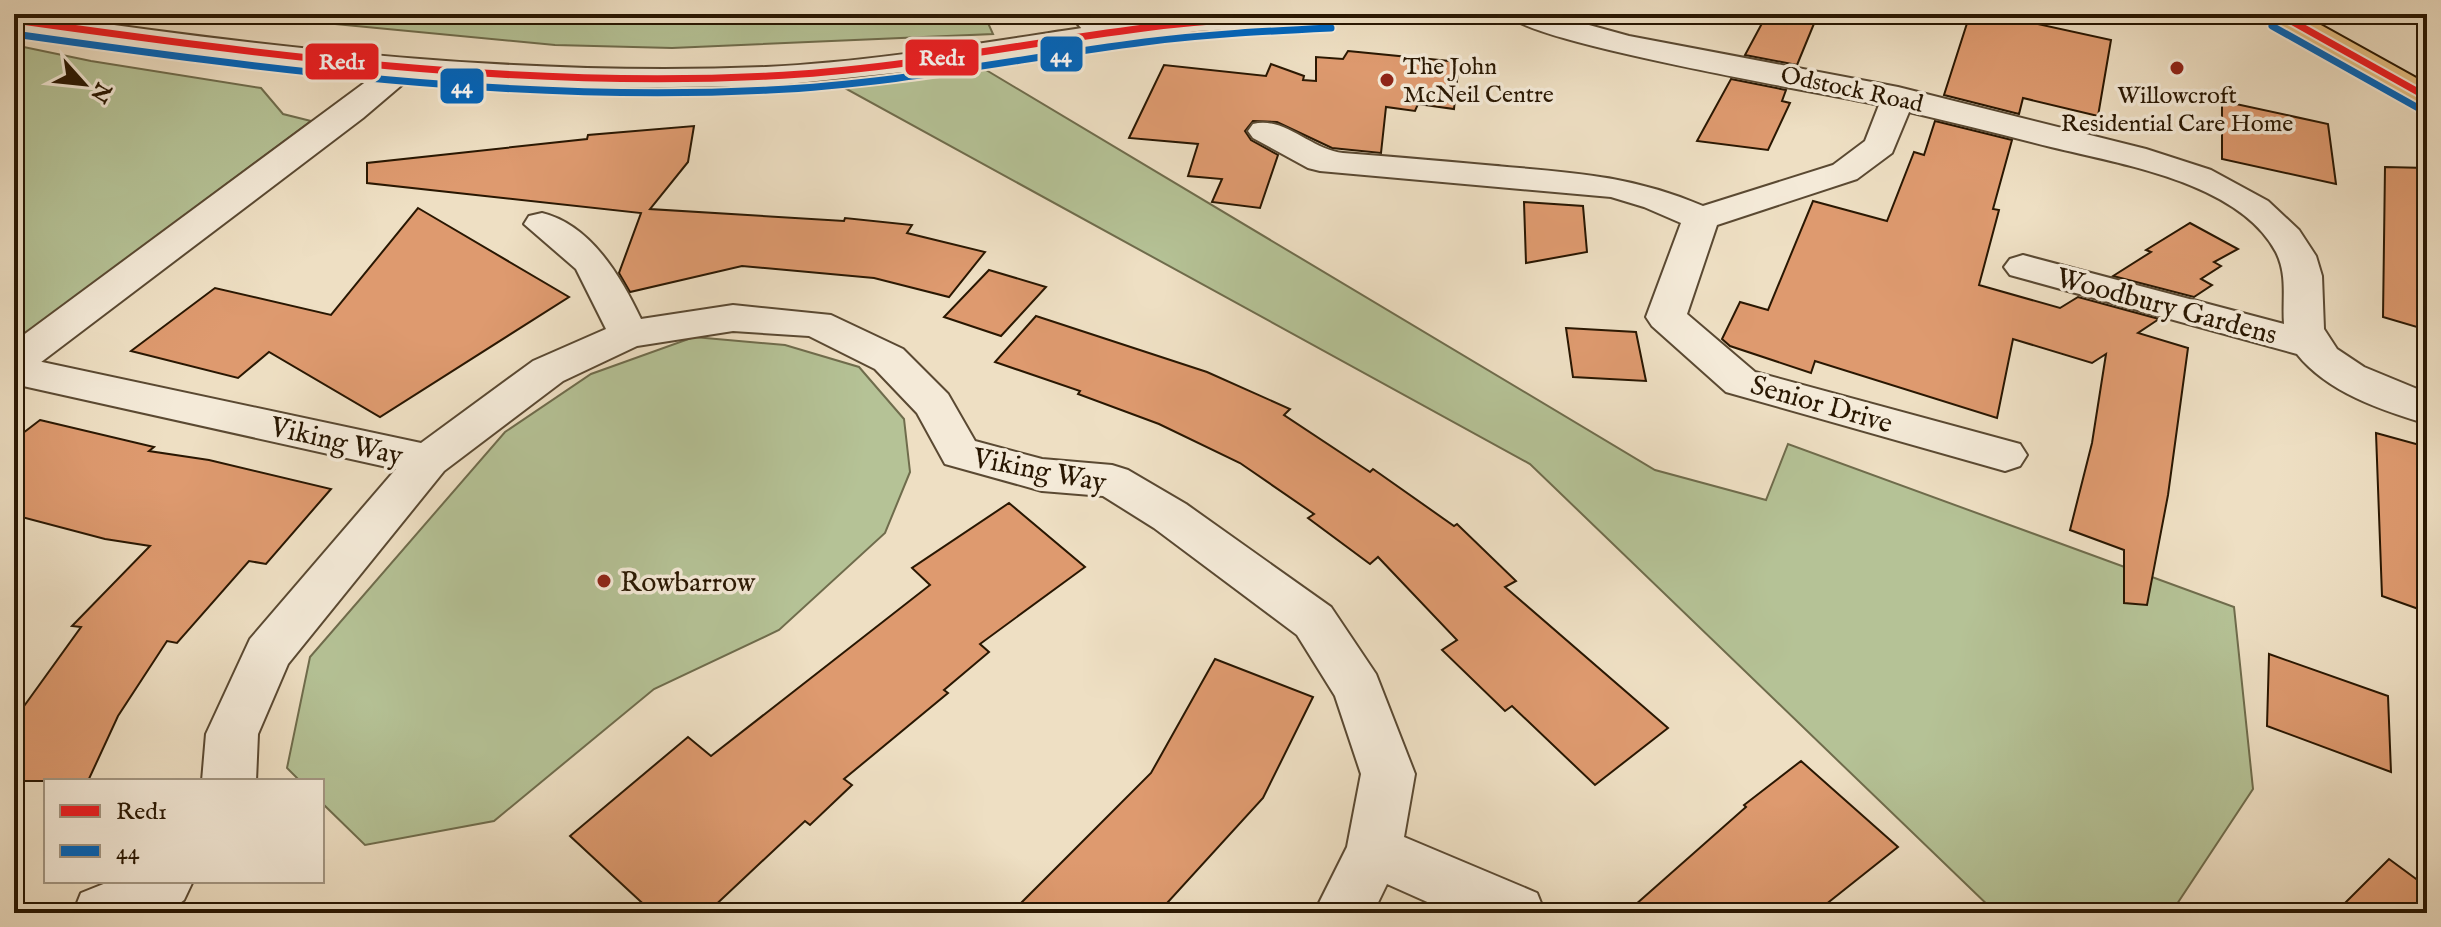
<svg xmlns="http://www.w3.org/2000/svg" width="2441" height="927" viewBox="0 0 2441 927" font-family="'IM FELL English',serif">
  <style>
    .green { fill: #b5c296; stroke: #6f6c4c; stroke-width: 2 }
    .building { fill: #de9a6f; stroke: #291702; stroke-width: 2 }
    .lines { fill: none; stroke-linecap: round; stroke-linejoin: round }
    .minor-casing { stroke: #5a4932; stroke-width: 4 }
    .tertiary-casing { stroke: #5a4932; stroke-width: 4 }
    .trunk-casing { stroke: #291702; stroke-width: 4 }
    .minor { fill: #f4ead8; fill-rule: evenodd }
    .tertiary { fill: #f4ead8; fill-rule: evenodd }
    .trunk { fill: #e7c082; fill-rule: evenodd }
    .bus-1-casing { stroke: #f4ead8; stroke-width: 11 }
    .bus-2-casing { stroke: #f4ead8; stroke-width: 11 }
    .bus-1 { stroke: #ee1d23; stroke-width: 7 }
    .bus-2 { stroke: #0065bd; stroke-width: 7 }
    .poi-dot { fill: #8f2418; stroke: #f4ead8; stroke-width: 3 }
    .labels { text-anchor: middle; stroke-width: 7; stroke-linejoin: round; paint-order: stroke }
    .far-poi-label { font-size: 24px; fill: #291702; stroke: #f4ead8; text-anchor: start }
    .far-street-label { font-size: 24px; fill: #291702; stroke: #f4ead8 }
    .street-label { font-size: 28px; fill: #291702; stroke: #f4ead8 }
    .poi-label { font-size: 28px; fill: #291702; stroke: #f4ead8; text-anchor: start }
    .line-badge { stroke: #f4ead8; stroke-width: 3 }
    .badge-label { font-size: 22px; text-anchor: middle; font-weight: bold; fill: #fff }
  </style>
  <rect width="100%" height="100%" fill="#eedfc3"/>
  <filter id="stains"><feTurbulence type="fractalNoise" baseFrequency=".0025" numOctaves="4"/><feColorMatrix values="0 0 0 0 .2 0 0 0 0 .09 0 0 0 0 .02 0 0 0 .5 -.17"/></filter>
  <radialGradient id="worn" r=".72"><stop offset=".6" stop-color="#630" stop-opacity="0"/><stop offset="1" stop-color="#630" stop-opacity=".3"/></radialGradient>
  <g class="green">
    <polygon points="231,14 984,14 993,34 672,48 555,45"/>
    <polygon points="14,45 91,61 261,88 283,114 311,121 14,343"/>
    <polygon points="976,64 1655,470 1766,500 1788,444 2234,607 2253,789 2171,913 1996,913 1530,464 841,86"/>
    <polygon points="694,337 785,345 859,367 904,419 910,472 885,533 779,630 654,689 494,821 365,845 322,803 322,781 300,781 287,768 310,657 505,432 591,374"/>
  </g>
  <g class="building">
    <polygon points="1767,14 1818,14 1797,65 1745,55"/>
    <polygon points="1970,14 2020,14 2019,20 2111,40 2098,116 2023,98 2019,114 1944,95"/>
    <polygon points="1348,51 1459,62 1454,109 1418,104 1415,111 1386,107 1381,153 1332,148 1277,122 1253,121 1245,131 1251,140 1278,155 1260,208 1212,202 1222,179 1188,176 1198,144 1129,138 1164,65 1266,76 1271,64 1304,76 1303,80 1316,81 1316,57 1343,59"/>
    <polygon points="1731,79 1786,90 1782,101 1790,103 1768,150 1697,141"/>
    <polygon points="2222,101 2328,124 2336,184 2222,159"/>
    <polygon points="1935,121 2012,140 1993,209 1999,210 1979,285 2060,308 2078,297 2159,319 2138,333 2188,348 2168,495 2147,605 2124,603 2124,550 2070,530 2092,443 2106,354 2092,363 2013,339 1997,418 1815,361 1811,373 1730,346 1722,339 1740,302 1768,310 1813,201 1887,221 1914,152 1924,155"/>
    <polygon points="694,126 688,162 650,209 844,221 845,218 912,225 907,233 985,252 949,297 874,278 742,266 630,292 619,273 641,213 367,183 367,163 587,139 588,135"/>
    <polygon points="2385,167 2427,168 2427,330 2383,317"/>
    <polygon points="1524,202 1583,206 1587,252 1526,263"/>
    <polygon points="418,208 569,297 380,417 269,352 238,378 131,351 215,288 331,315"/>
    <polygon points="2190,223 2238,249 2214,262 2221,266 2201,279 2212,285 2194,297 2113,276 2151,252 2146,250"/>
    <polygon points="989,270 1046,287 1001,336 944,317"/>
    <polygon points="1036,316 1207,372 1290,409 1284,415 1370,472 1373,469 1454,526 1457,524 1516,581 1505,587 1668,728 1595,785 1512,706 1505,711 1442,650 1457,640 1378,557 1370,564 1308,518 1314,514 1240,463 1159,424 1078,394 1080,391 995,362"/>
    <polygon points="1566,328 1636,332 1646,381 1573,377"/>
    <polygon points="40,420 154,447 149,451 209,460 331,489 266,564 249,561 177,643 167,641 118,716 88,781 14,781 14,720 81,627 72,626 150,546 105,539 14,515 14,440"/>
    <polygon points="2376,433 2427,447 2427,612 2382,596"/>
    <polygon points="1009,503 1085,567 980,644 989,652 944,690 948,693 844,779 852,785 810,825 805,821 707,913 653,913 570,836 688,737 711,756 930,585 912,568"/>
    <polygon points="2269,654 2388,696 2391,772 2267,726"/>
    <polygon points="1215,659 1313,697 1263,798 1158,913 1011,913 1151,773"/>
    <polygon points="1801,761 1898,847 1815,913 1626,913 1746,807 1744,805"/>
    <polygon points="2389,859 2427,887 2427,913 2335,913"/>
  </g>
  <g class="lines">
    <defs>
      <g id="minor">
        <path d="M1070,14H1102L1121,34L1117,40C1096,46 1082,31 1070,14Z"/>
        <path d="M1507,14H1549L1629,36L1898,87L2146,149L2211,170L2268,201L2299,230L2316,256L2322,276L2324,329L2337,349L2364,367L2427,393V424C2381,410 2327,392 2297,354L2010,275L2004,267L2010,259L2023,255L2284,324C2282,299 2288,276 2276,252C2239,182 2120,164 2051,147C2004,135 1956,123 1909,112L1892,153L1857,179L1717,225L1687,314L1755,372L2020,444L2027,455L2020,466L2005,471L1726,392L1652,326L1646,317L1681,223L1644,207L1611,197L1320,171L1308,168L1253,138L1248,131L1253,124C1285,116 1311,150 1343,153C1398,157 1452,162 1507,167C1579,173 1635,177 1703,206L1833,165L1865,141L1879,105C1825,93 1527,43 1507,14Z"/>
        <path d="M542,213C591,225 621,277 641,319L733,305L831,315L903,349L948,394L975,441L1042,459L1112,465L1128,470L1186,504L1331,607L1376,674L1415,774L1404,837L1537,893L1545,913H1452L1387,884L1373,913H1314L1347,847L1361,774L1335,696L1297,635L1154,528L1103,496L1042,491L945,464L917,413L875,369L809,336L733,331L637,346L563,381L444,471L288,664L258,734L256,781H202L206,734L250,639L396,469L14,384V356L421,443L533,361L606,329L576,269L524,224L529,216Z"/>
        <polygon points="111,881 193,881 184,900 167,913 73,913 81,893"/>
      </g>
      <path id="tertiary" d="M14,14H35C278,49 521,77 766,67C865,62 964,46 1062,31C1103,25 1145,16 1186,14C1239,11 1292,14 1345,14L1341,20L1330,23L1197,31L922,70L769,86L579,88L410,78L363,118L28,372L14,376V342L375,75L202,56L14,29Z"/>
      <polygon id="trunk" points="2264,14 2301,14 2427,84 2427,107 2416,104 2268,20"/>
    </defs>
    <use href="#minor" class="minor-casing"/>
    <use href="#tertiary" class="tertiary-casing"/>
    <use href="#trunk" class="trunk-casing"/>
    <use href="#minor" class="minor"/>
    <use href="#tertiary" class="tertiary"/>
    <use href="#trunk" class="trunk"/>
    <defs>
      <g id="bus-1">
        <polyline points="2279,14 2427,97"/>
        <path d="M14,20C264,55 516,89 769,76C895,70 1019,44 1144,28C1206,20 1268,17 1330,14"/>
      </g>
      <g id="bus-2">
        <polyline points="2272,26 2420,109"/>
        <path d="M14,34C264,69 516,103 769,90C896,84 1020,58 1145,42C1207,34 1269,31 1331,28"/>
      </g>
    </defs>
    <use href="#bus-1" class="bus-1-casing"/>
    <use href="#bus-2" class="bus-2-casing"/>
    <use href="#bus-1" class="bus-1"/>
    <use href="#bus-2" class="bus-2"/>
  </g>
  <g class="poi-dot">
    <circle cx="2177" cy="68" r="8"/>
    <circle cx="1387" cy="80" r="8"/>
    <circle cx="604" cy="581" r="8"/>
  </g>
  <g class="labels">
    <g class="far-poi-label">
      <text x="1403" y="74">The John<tspan x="1403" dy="28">McNeil Centre</tspan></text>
      <text x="2177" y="103" text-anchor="middle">Willowcroft<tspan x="2177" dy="28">Residential Care Home</tspan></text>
    </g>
    <g class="far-street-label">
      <text transform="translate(1852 89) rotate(12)" y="8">Odstock Road</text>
    </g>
    <g class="street-label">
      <text transform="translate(2167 305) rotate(15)" y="10">Woodbury Gardens</text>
      <text transform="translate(1822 403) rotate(16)" y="10">Senior Drive</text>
      <text transform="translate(337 440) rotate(13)" y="10">Viking Way</text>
      <text transform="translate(1040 469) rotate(11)" y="10">Viking Way</text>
    </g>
    <g class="poi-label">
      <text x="620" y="591">Rowbarrow</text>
    </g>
  </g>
  <g class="line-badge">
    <rect x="1039" y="35" width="45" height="38" rx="8" fill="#0065bd"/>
    <rect x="904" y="38" width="76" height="39" rx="8" fill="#ee1d23"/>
    <rect x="304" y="42" width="76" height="39" rx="8" fill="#ee1d23"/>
    <rect x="439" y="67" width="46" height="38" rx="8" fill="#0065bd"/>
  </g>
  <g class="badge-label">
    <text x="1061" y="62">44</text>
    <text x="942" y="65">Red1</text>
    <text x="342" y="69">Red1</text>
    <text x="462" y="93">44</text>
  </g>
  <rect width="2441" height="927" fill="none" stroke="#eedfc3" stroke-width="48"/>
  <rect x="16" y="16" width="2409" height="895" fill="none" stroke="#291702" stroke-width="4"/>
  <rect x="24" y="24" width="2393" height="879" fill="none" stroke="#291702" stroke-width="2"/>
  <rect x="44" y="779" width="280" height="104" fill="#f4ead8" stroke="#a39682" stroke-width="2"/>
  <rect x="60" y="805" width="40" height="12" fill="#ee1d23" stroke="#a39682" stroke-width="2"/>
  <text x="116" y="819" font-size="24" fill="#291702">Red1</text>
  <rect x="60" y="845" width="40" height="12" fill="#0065bd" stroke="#a39682" stroke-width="2"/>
  <text x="116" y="859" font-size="24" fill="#291702">44</text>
  <g transform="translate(84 84) rotate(117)" stroke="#f4ead8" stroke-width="6" paint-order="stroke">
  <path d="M0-6L14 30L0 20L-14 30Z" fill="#291702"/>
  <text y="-12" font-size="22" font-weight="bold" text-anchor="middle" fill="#291702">N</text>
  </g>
  <rect width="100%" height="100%" filter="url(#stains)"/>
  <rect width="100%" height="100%" fill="url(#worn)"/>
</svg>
